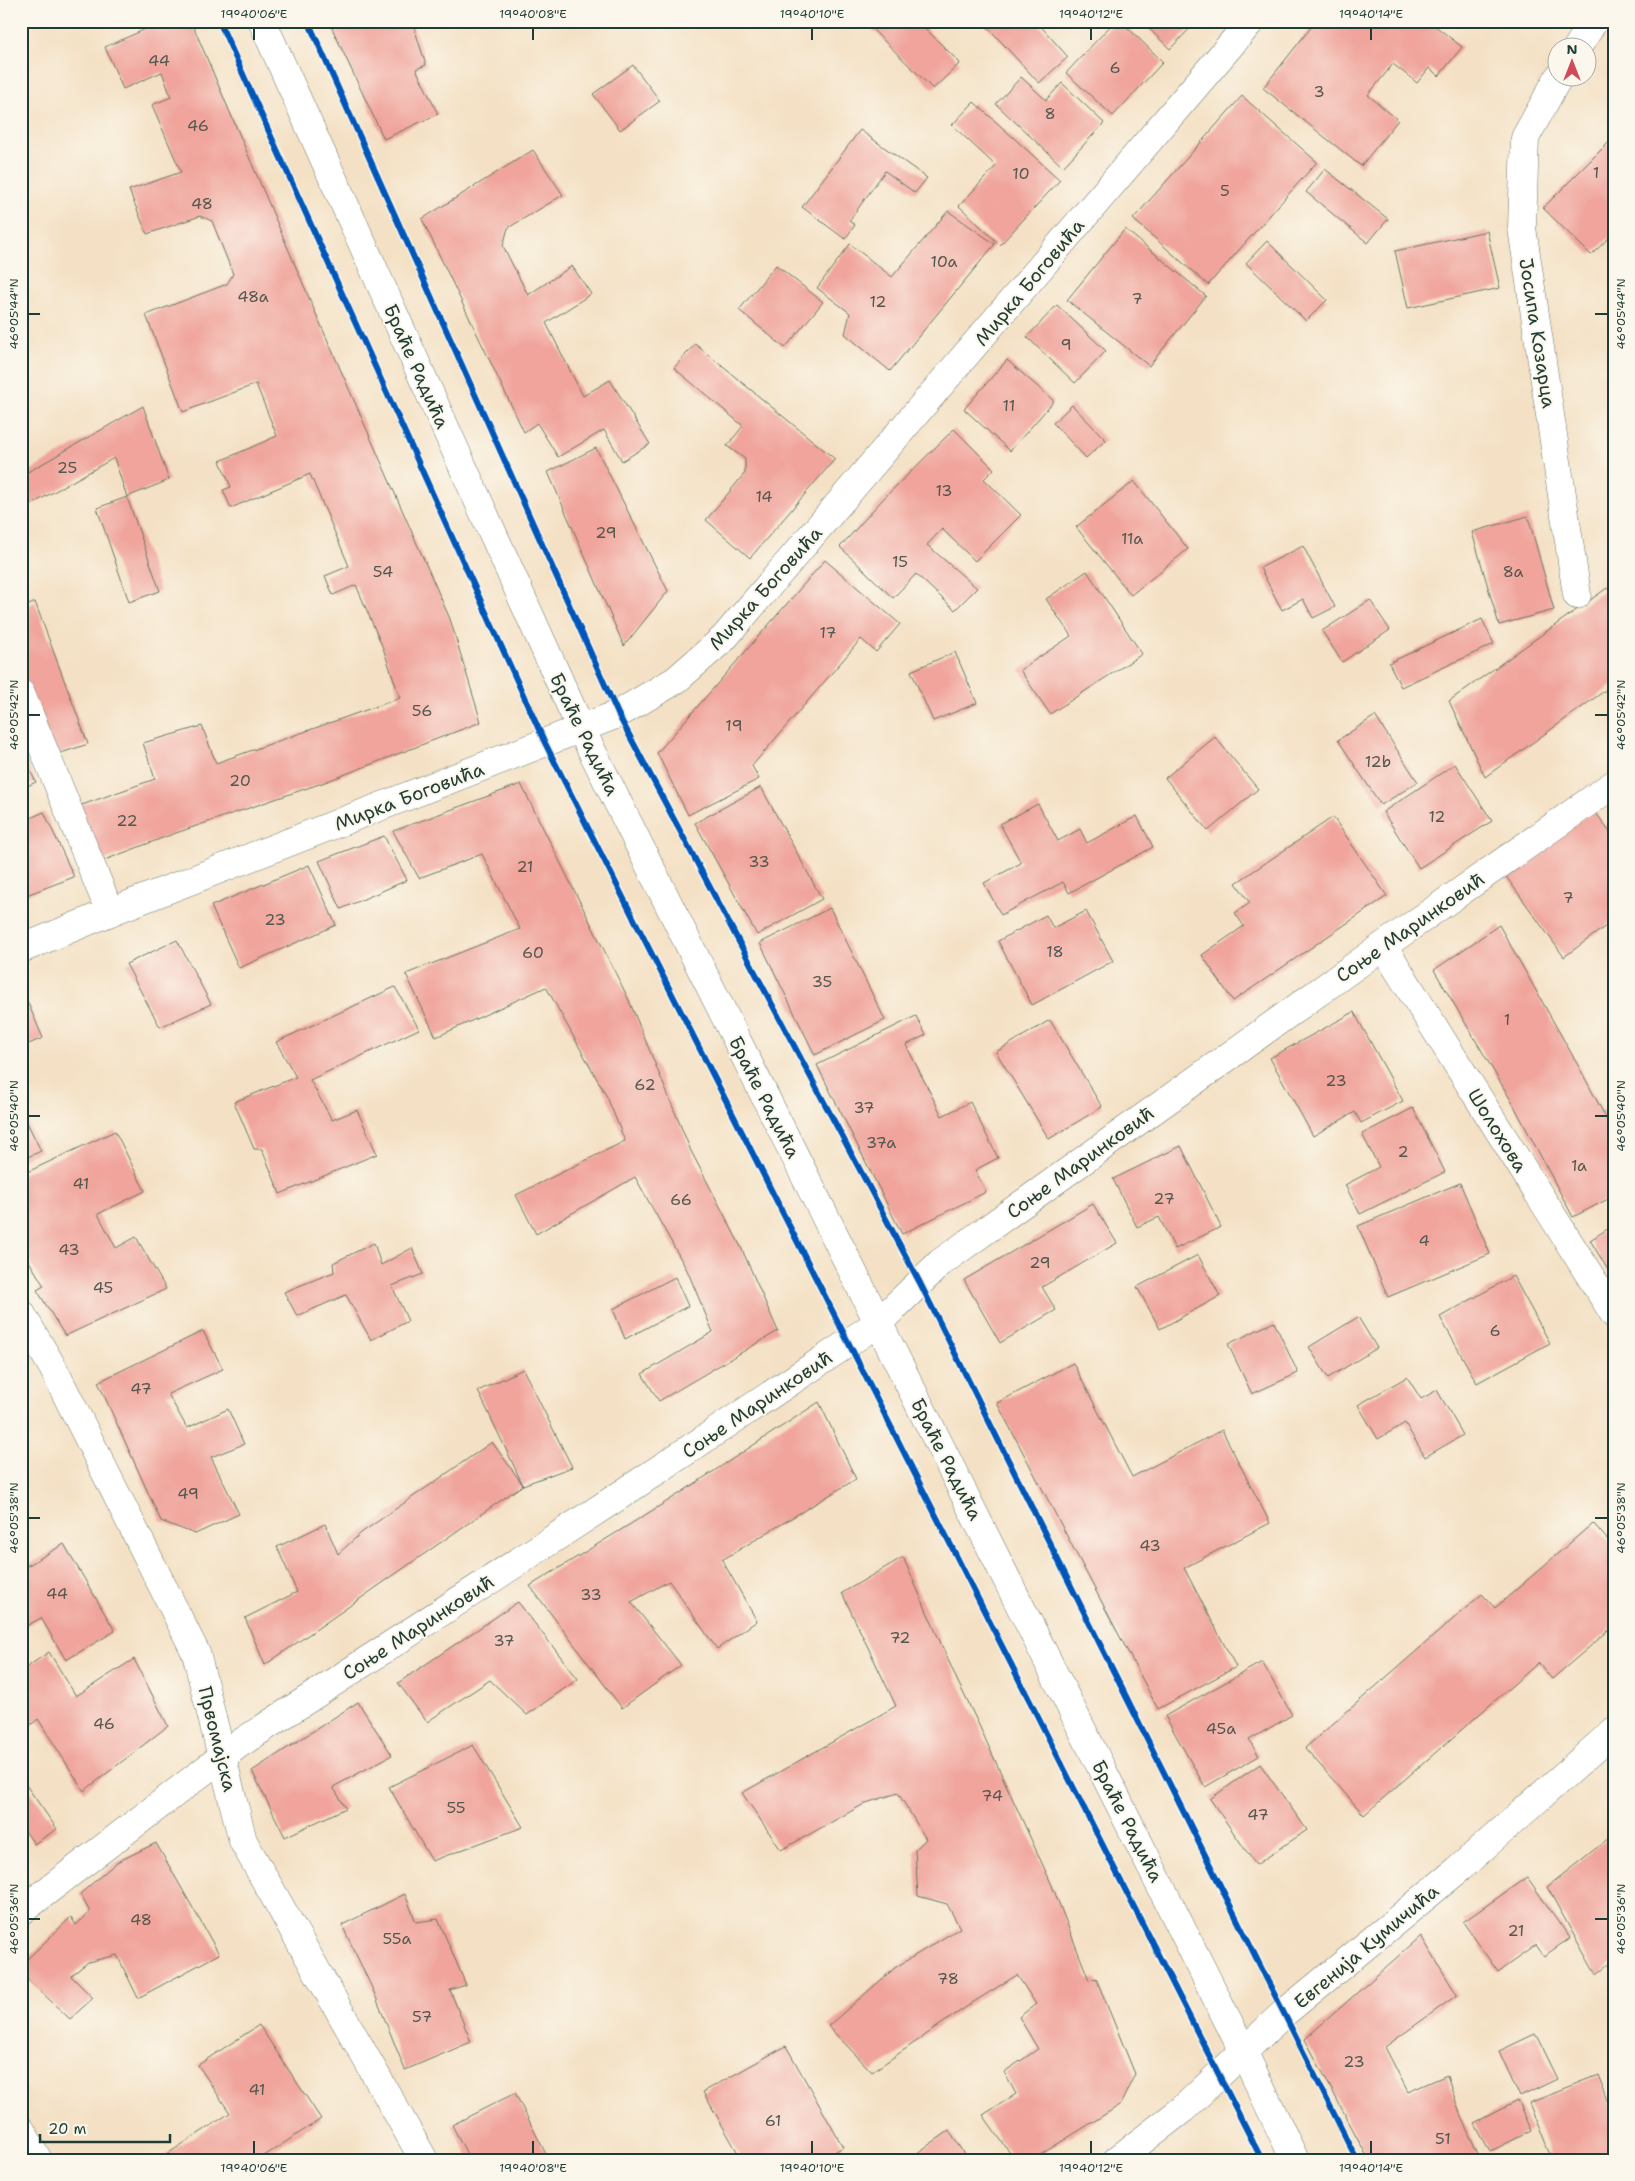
<svg xmlns="http://www.w3.org/2000/svg" width="1635" height="2181" viewBox="0 0 1635 2181" font-family="'Shantell Sans',sans-serif">
  <style>
    .building { fill: #f0a49b }
    .lines { fill: none; stroke-linecap: round; stroke-linejoin: round }
    .minor-casing { stroke: #6a7667; stroke-width: 29 }
    .minor { stroke: #fff; stroke-width: 28 }
    .cycleway-casing { stroke: #fbf7ec; stroke-width: 9 }
    .cycleway { stroke: #0057b8; stroke-width: 6 }
    .ticks { fill: none; stroke: #1f3d34; stroke-width: 2 }
    .labels { text-anchor: middle; stroke-width: 4; stroke-linejoin: round; paint-order: stroke }
    .number-label { font-size: 16px; fill: #53574e }
    .street-label { font-size: 19px; fill: #1f3d34; stroke: #fbf7ec }
    .neatline { fill: none; stroke: #1f3d34; stroke-width: 2 }
    .ticks-label { font-size: 12px; text-anchor: middle; fill: #1f3d34 }
  </style>
  <rect width="100%" height="100%" fill="#fbf7ec"/>
  <filter id="ink" filterUnits="userSpaceOnUse"><feTurbulence type="fractalNoise" baseFrequency=".02" numOctaves="2"/><feDisplacementMap in="SourceGraphic" scale="10" xChannelSelector="R" yChannelSelector="G"/><feConvolveMatrix kernelMatrix="1 2 1 2 8 2 1 2 1" color-interpolation-filters="sRGB"/></filter>
  <filter id="wash" filterUnits="userSpaceOnUse"><feTurbulence type="fractalNoise" baseFrequency=".0096" numOctaves="4" result="noise"/><feDisplacementMap in="SourceGraphic" scale="20" xChannelSelector="R" yChannelSelector="G"/><feGaussianBlur stdDeviation="1.12" result="paint"/><feColorMatrix in="noise" values="0 0 0 0 0 0 0 0 0 0 0 0 0 0 0 0 0 1.4 0 .05"/><feComposite in="paint" operator="in"/></filter>
  <g filter="url(#wash)">
    <rect width="100%" height="100%" fill="#f4e1c5"/>
    <g id="blocks">
      <g class="building">
        <polygon points="164,21 191,21 313,307 450,619 481,722 325,782 173,834 102,861 79,806 155,779 143,743 202,726 216,763 400,698 383,648 356,585 333,595 325,576 349,566 310,474 231,508 223,490 231,487 220,461 277,436 256,384 183,412 146,315 227,284 233,274 212,221 200,216 147,234 129,190 181,172 152,105 171,97 162,72 123,89 105,47"/>
        <polygon points="342,21 412,21 426,65 416,69 438,114 384,139 331,26"/>
        <polygon points="864,21 918,21 960,63 933,89"/>
        <polygon points="982,21 1036,21 1068,57 1039,83"/>
        <polygon points="1115,21 1121,21 1163,62 1113,116 1066,73"/>
        <polygon points="1141,21 1197,21 1170,49"/>
        <polygon points="1316,21 1429,21 1462,47 1439,76 1429,68 1417,83 1393,64 1368,95 1398,120 1361,166 1263,88"/>
        <polygon points="633,65 660,101 620,130 593,94"/>
        <polygon points="1021,77 1046,100 1062,83 1104,123 1063,167 996,104"/>
        <polygon points="1242,96 1317,162 1208,285 1133,219"/>
        <polygon points="974,102 1060,180 1000,245 959,206 996,166 952,125"/>
        <polygon points="860,130 927,178 915,193 885,171 849,221 855,225 845,239 802,207"/>
        <polygon points="1614,137 1614,233 1591,255 1543,208"/>
        <polygon points="533,150 563,195 508,228 503,246 528,295 572,266 591,294 546,323 583,396 610,380 650,444 622,461 604,430 558,457 537,423 524,432 422,219"/>
        <polygon points="1325,169 1388,219 1368,243 1306,192"/>
        <polygon points="948,211 995,244 890,371 845,334 850,313 817,288 850,244 892,277"/>
        <polygon points="1125,229 1206,296 1149,366 1067,300"/>
        <polygon points="1487,231 1500,288 1408,308 1395,251"/>
        <polygon points="1267,241 1327,300 1306,321 1246,263"/>
        <polygon points="776,265 823,302 785,348 739,310"/>
        <polygon points="1057,305 1106,351 1075,383 1027,337"/>
        <polygon points="695,344 835,459 750,558 706,520 745,473 745,459 727,446 743,426 674,368"/>
        <polygon points="1007,360 1054,401 1010,451 964,409"/>
        <polygon points="1072,405 1106,440 1086,458 1053,423"/>
        <polygon points="143,406 169,480 127,497 114,458 25,508 21,503 21,476"/>
        <polygon points="954,429 994,469 984,479 1021,515 975,561 942,529 927,545 977,588 955,610 916,574 893,598 840,547 882,500"/>
        <polygon points="596,448 668,591 624,646 548,472"/>
        <polygon points="1134,481 1188,549 1131,595 1076,527"/>
        <polygon points="127,497 160,591 129,602 97,508"/>
        <polygon points="1528,516 1554,610 1499,625 1472,532"/>
        <polygon points="1303,546 1335,607 1313,618 1303,599 1282,610 1260,568"/>
        <polygon points="825,560 900,624 876,652 861,639 752,766 759,779 688,815 657,753"/>
        <polygon points="1087,571 1142,654 1050,714 1020,670 1071,636 1046,599"/>
        <polygon points="1607,588 1614,597 1614,684 1485,777 1449,701"/>
        <polygon points="1370,600 1390,630 1342,662 1322,631"/>
        <polygon points="35,602 88,744 55,755 21,669 21,609"/>
        <polygon points="1482,619 1494,644 1401,687 1389,663"/>
        <polygon points="955,652 977,703 933,721 911,671"/>
        <polygon points="1375,716 1418,782 1381,805 1338,740"/>
        <polygon points="1215,737 1258,789 1208,831 1165,778"/>
        <polygon points="21,753 36,782 21,789"/>
        <polygon points="1455,764 1492,821 1419,868 1383,812"/>
        <polygon points="521,784 628,998 691,1151 740,1245 778,1331 659,1401 642,1374 713,1332 687,1270 635,1177 536,1234 516,1195 625,1141 607,1097 546,987 436,1037 406,974 520,929 482,854 419,878 393,831"/>
        <polygon points="761,787 822,899 757,935 695,823"/>
        <polygon points="1038,804 1058,841 1080,829 1087,843 1137,816 1153,847 1069,893 1063,882 1001,915 984,883 1021,863 1000,824"/>
        <polygon points="1594,810 1614,838 1614,920 1564,957 1505,875"/>
        <polygon points="44,812 74,877 21,897 21,822"/>
        <polygon points="1333,817 1387,896 1233,1001 1202,955 1244,926 1235,913 1250,903 1236,883"/>
        <polygon points="384,836 407,880 341,909 319,861"/>
        <polygon points="309,865 336,925 239,968 211,906"/>
        <polygon points="830,908 885,1020 815,1055 760,943"/>
        <polygon points="1086,911 1113,961 1032,1005 998,941 1046,915 1053,928"/>
        <polygon points="1499,925 1579,1067 1614,1133 1614,1196 1573,1217 1512,1102 1434,970"/>
        <polygon points="177,940 211,1004 160,1027 126,964"/>
        <polygon points="21,987 43,1038 21,1047"/>
        <polygon points="395,987 419,1029 310,1080 332,1120 357,1110 377,1154 280,1194 262,1149 254,1149 234,1102 296,1077 276,1042"/>
        <polygon points="1354,1012 1403,1101 1361,1123 1355,1112 1313,1136 1270,1058"/>
        <polygon points="916,1016 926,1035 906,1045 942,1116 970,1102 998,1158 975,1170 986,1192 902,1234 817,1065"/>
        <polygon points="1050,1020 1102,1107 1049,1139 996,1052"/>
        <polygon points="1413,1108 1445,1172 1360,1214 1345,1185 1379,1167 1362,1134"/>
        <polygon points="21,1110 41,1151 21,1160"/>
        <polygon points="115,1131 145,1191 98,1214 116,1248 136,1237 166,1289 65,1336 37,1290 44,1286 21,1248 21,1175"/>
        <polygon points="1181,1146 1221,1227 1175,1249 1159,1217 1137,1227 1113,1179"/>
        <polygon points="1460,1183 1490,1254 1388,1297 1358,1226"/>
        <polygon points="1093,1204 1117,1243 1042,1287 1056,1310 1000,1343 964,1280"/>
        <polygon points="1614,1225 1614,1280 1590,1240"/>
        <polygon points="374,1243 381,1265 412,1248 423,1274 392,1286 408,1321 371,1340 346,1295 297,1316 284,1292 334,1272 333,1263"/>
        <polygon points="1198,1255 1220,1296 1160,1329 1137,1287"/>
        <polygon points="1513,1276 1550,1343 1477,1383 1440,1317"/>
        <polygon points="675,1277 688,1306 625,1339 613,1309"/>
        <polygon points="1358,1317 1377,1348 1328,1378 1309,1347"/>
        <polygon points="1274,1322 1298,1373 1252,1394 1228,1344"/>
        <polygon points="203,1331 223,1369 168,1394 187,1428 228,1409 244,1444 211,1457 239,1514 195,1534 161,1521 98,1382"/>
        <polygon points="1073,1363 1132,1477 1222,1430 1270,1523 1184,1568 1236,1667 1158,1709 997,1403"/>
        <polygon points="523,1369 572,1467 523,1485 478,1391"/>
        <polygon points="1407,1377 1421,1399 1437,1390 1463,1435 1425,1457 1405,1423 1378,1439 1358,1405"/>
        <polygon points="819,1402 856,1479 722,1560 757,1621 717,1649 669,1581 631,1602 681,1665 622,1708 530,1586 679,1494"/>
        <polygon points="492,1442 523,1485 265,1665 245,1618 297,1592 277,1547 325,1524 338,1554 361,1533"/>
        <polygon points="1593,1523 1614,1547 1614,1626 1552,1679 1538,1663 1364,1815 1305,1748 1482,1594 1495,1608"/>
        <polygon points="64,1544 115,1631 66,1660 41,1618 26,1626 21,1617 21,1555 27,1566"/>
        <polygon points="903,1557 957,1680 978,1723 1051,1883 1089,1980 1096,1978 1135,2074 1120,2105 1032,2160 1015,2160 983,2115 1016,2094 1004,2072 1038,2049 1019,2017 1036,2004 1017,1975 972,2003 872,2072 828,2026 896,1967 960,1928 947,1904 918,1896 915,1850 926,1839 898,1793 866,1803 781,1850 742,1793 896,1706 842,1593"/>
        <polygon points="518,1602 578,1679 527,1715 490,1680 427,1722 398,1683"/>
        <polygon points="49,1652 76,1696 134,1659 168,1726 84,1791 38,1719 21,1733 21,1671"/>
        <polygon points="1262,1662 1292,1715 1249,1740 1259,1756 1205,1787 1165,1716"/>
        <polygon points="358,1702 392,1755 333,1787 346,1808 285,1837 252,1771"/>
        <polygon points="473,1745 523,1827 432,1861 389,1787"/>
        <polygon points="1260,1764 1307,1830 1256,1865 1210,1799"/>
        <polygon points="21,1778 57,1829 34,1844 21,1825"/>
        <polygon points="1614,1834 1614,1960 1596,1975 1547,1887"/>
        <polygon points="156,1843 219,1954 138,1998 117,1955 88,1962 71,1976 93,1998 70,2019 21,1973 21,1965 71,1917 76,1925 90,1912 80,1894 117,1862"/>
        <polygon points="1527,1877 1570,1938 1544,1956 1536,1945 1498,1972 1463,1922"/>
        <polygon points="405,1894 416,1922 438,1919 466,1985 450,1990 471,2042 405,2070 373,1990 342,1925"/>
        <polygon points="1421,1936 1457,1995 1385,2047 1408,2092 1447,2075 1461,2117 1481,2160 1369,2160 1305,2039"/>
        <polygon points="259,2025 321,2119 258,2160 158,2160 230,2113 198,2065"/>
        <polygon points="1535,2034 1557,2079 1520,2097 1499,2051"/>
        <polygon points="786,2046 843,2147 821,2160 742,2160 703,2092"/>
        <polygon points="1598,2076 1614,2116 1614,2160 1552,2160 1529,2103"/>
        <polygon points="515,2093 549,2160 470,2160 452,2125"/>
        <polygon points="1517,2101 1531,2131 1489,2152 1474,2123"/>
        <polygon points="949,2131 968,2160 907,2160"/>
      </g>
    </g>
  </g>
  <g filter="url(#ink)">
    <use href="#blocks" fill-opacity="0" stroke="#6a7667" stroke-width="1"/>
    <g class="lines">
      <defs>
        <g id="minor">
          <polyline points="262,21 581,729 1243,2051 1295,2160"/>
          <polyline points="1577,48 1594,21"/>
          <polyline points="1558,78 1525,138 1522,228 1577,595"/>
          <polyline points="21,694 110,912"/>
          <polyline points="1383,946 1614,1314"/>
          <polyline points="21,949 110,912 618,714 676,680 724,638 1251,21"/>
          <polyline points="21,1313 53,1368 196,1653 243,1841 424,2160"/>
          <polyline points="21,1911 239,1744 625,1492 878,1323 940,1263 1383,946 1614,784"/>
          <polyline points="21,2130 38,2160"/>
          <polyline points="1117,2160 1183,2109 1283,2014 1460,1868 1614,1731"/>
        </g>
      </defs>
      <use href="#minor" class="minor-casing"/>
      <use href="#minor" class="minor"/>
      <defs>
        <g id="cycleway">
          <polyline points="219,21 545,743 1262,2160"/>
          <polyline points="308,21 618,714 920,1283 1357,2160"/>
        </g>
      </defs>
      <use href="#cycleway" class="cycleway-casing"/>
      <use href="#cycleway" class="cycleway"/>
    </g>
  </g>
  <path class="ticks" d="M254,28V40M533,28V40M812,28V40M1091,28V40M1371,28V40M28,314H40M1595,314H1608M28,715H40M1595,715H1608M28,1116H40M1595,1116H1608M28,1518H40M1595,1518H1608M28,1919H40M1595,1919H1608M254,2141V2154M533,2141V2154M812,2141V2154M1091,2141V2154M1371,2141V2154"/>
  <g class="labels">
    <g class="number-label">
      <text x="159" y="66">44</text>
      <text x="1115" y="73">6</text>
      <text x="1319" y="97">3</text>
      <text x="1050" y="119">8</text>
      <text x="198" y="131">46</text>
      <text x="1596" y="178">1</text>
      <text x="1021" y="179">10</text>
      <text x="1225" y="196">5</text>
      <text x="202" y="209">48</text>
      <text x="944" y="267">10a</text>
      <text x="253" y="302">48a</text>
      <text x="1137" y="304">7</text>
      <text x="878" y="307">12</text>
      <text x="1066" y="350">9</text>
      <text x="1009" y="411">11</text>
      <text x="67" y="473">25</text>
      <text x="944" y="496">13</text>
      <text x="764" y="502">14</text>
      <text x="606" y="538">29</text>
      <text x="1132" y="544">11a</text>
      <text x="900" y="567">15</text>
      <text x="383" y="577">54</text>
      <text x="1513" y="577">8a</text>
      <text x="828" y="638">17</text>
      <text x="422" y="716">56</text>
      <text x="734" y="731">19</text>
      <text x="1378" y="767">12b</text>
      <text x="240" y="786">20</text>
      <text x="1437" y="822">12</text>
      <text x="127" y="826">22</text>
      <text x="759" y="867">33</text>
      <text x="525" y="872">21</text>
      <text x="1568" y="903">7</text>
      <text x="275" y="925">23</text>
      <text x="1055" y="957">18</text>
      <text x="533" y="958">60</text>
      <text x="822" y="987">35</text>
      <text x="1507" y="1025">1</text>
      <text x="1336" y="1086">23</text>
      <text x="645" y="1090">62</text>
      <text x="864" y="1113">37</text>
      <text x="881" y="1148">37a</text>
      <text x="1403" y="1157">2</text>
      <text x="1579" y="1171">1a</text>
      <text x="81" y="1189">41</text>
      <text x="1164" y="1204">27</text>
      <text x="681" y="1205">66</text>
      <text x="1424" y="1246">4</text>
      <text x="69" y="1255">43</text>
      <text x="1040" y="1268">29</text>
      <text x="103" y="1293">45</text>
      <text x="1495" y="1336">6</text>
      <text x="141" y="1394">47</text>
      <text x="188" y="1499">49</text>
      <text x="1150" y="1551">43</text>
      <text x="57" y="1599">44</text>
      <text x="591" y="1600">33</text>
      <text x="900" y="1643">72</text>
      <text x="504" y="1646">37</text>
      <text x="104" y="1729">46</text>
      <text x="1221" y="1734">45a</text>
      <text x="992" y="1801">74</text>
      <text x="456" y="1813">55</text>
      <text x="1258" y="1820">47</text>
      <text x="141" y="1925">48</text>
      <text x="1516" y="1936">21</text>
      <text x="397" y="1944">55a</text>
      <text x="948" y="1984">78</text>
      <text x="422" y="2022">57</text>
      <text x="1354" y="2067">23</text>
      <text x="257" y="2095">41</text>
      <text x="773" y="2126">61</text>
      <text x="1443" y="2144">51</text>
    </g>
    <g class="street-label">
      <text transform="translate(1029 282) rotate(-50)" y="7">Мирка Боговића</text>
      <text transform="translate(1538 333) rotate(81)" y="7">Јосипа Козарца</text>
      <text transform="translate(417 366) rotate(66)" y="7">Браће Радића</text>
      <text transform="translate(765 588) rotate(-48)" y="7">Мирка Боговића</text>
      <text transform="translate(585 734) rotate(64)" y="7">Браће Радића</text>
      <text transform="translate(409 796) rotate(-21)" y="7">Мирка Боговића</text>
      <text transform="translate(1410 927) rotate(-35)" y="7">Соње Маринковић</text>
      <text transform="translate(765 1097) rotate(63)" y="7">Браће Радића</text>
      <text transform="translate(1498 1130) rotate(58)" y="7">Шолохова</text>
      <text transform="translate(1080 1162) rotate(-36)" y="7">Соње Маринковић</text>
      <text transform="translate(757 1404) rotate(-34)" y="7">Соње Маринковић</text>
      <text transform="translate(947 1459) rotate(63)" y="7">Браће Радића</text>
      <text transform="translate(418 1627) rotate(-33)" y="7">Соње Маринковић</text>
      <text transform="translate(218 1739) rotate(76)" y="7">Првомајска</text>
      <text transform="translate(1128 1821) rotate(63)" y="7">Браће Радића</text>
      <text transform="translate(1366 1946) rotate(-40)" y="7">Евгенија Кумичића</text>
    </g>
  </g>
  <rect width="1635" height="2181" fill="none" stroke="#fbf7ec" stroke-width="55"/>
  <g transform="translate(1572 62)"><circle r="24" fill="#fbf7ec" stroke="#a3ada2"/>
  <path d="M0-4L9 19L0 12L-9 19Z" fill="#d1495b"/>
  <text y="-8" font-size="14" font-weight="bold" text-anchor="middle" fill="#1f3d34">N</text>
  </g>
  <path d="M40 2134v8h130v-8" fill="none" stroke="#1f3d34" stroke-width="2.5"/>
  <text x="48" y="2134" font-size="15" fill="#1f3d34" stroke="#fbf7ec" stroke-width="4" paint-order="stroke">20 m</text>
  <rect x="28" y="28" width="1580" height="2126" class="neatline"/>
  <g class="ticks-label">
    <text x="254" y="18">19°40'06"E</text>
    <text x="533" y="18">19°40'08"E</text>
    <text x="812" y="18">19°40'10"E</text>
    <text x="1091" y="18">19°40'12"E</text>
    <text x="1371" y="18">19°40'14"E</text>
    <text transform="translate(14 314) rotate(-90)" y="4">46°05'44"N</text>
    <text transform="translate(1621 314) rotate(-90)" y="4">46°05'44"N</text>
    <text transform="translate(14 715) rotate(-90)" y="4">46°05'42"N</text>
    <text transform="translate(1621 715) rotate(-90)" y="4">46°05'42"N</text>
    <text transform="translate(14 1116) rotate(-90)" y="4">46°05'40"N</text>
    <text transform="translate(1621 1116) rotate(-90)" y="4">46°05'40"N</text>
    <text transform="translate(14 1518) rotate(-90)" y="4">46°05'38"N</text>
    <text transform="translate(1621 1518) rotate(-90)" y="4">46°05'38"N</text>
    <text transform="translate(14 1919) rotate(-90)" y="4">46°05'36"N</text>
    <text transform="translate(1621 1919) rotate(-90)" y="4">46°05'36"N</text>
    <text x="254" y="2172">19°40'06"E</text>
    <text x="533" y="2172">19°40'08"E</text>
    <text x="812" y="2172">19°40'10"E</text>
    <text x="1091" y="2172">19°40'12"E</text>
    <text x="1371" y="2172">19°40'14"E</text>
  </g>
</svg>
